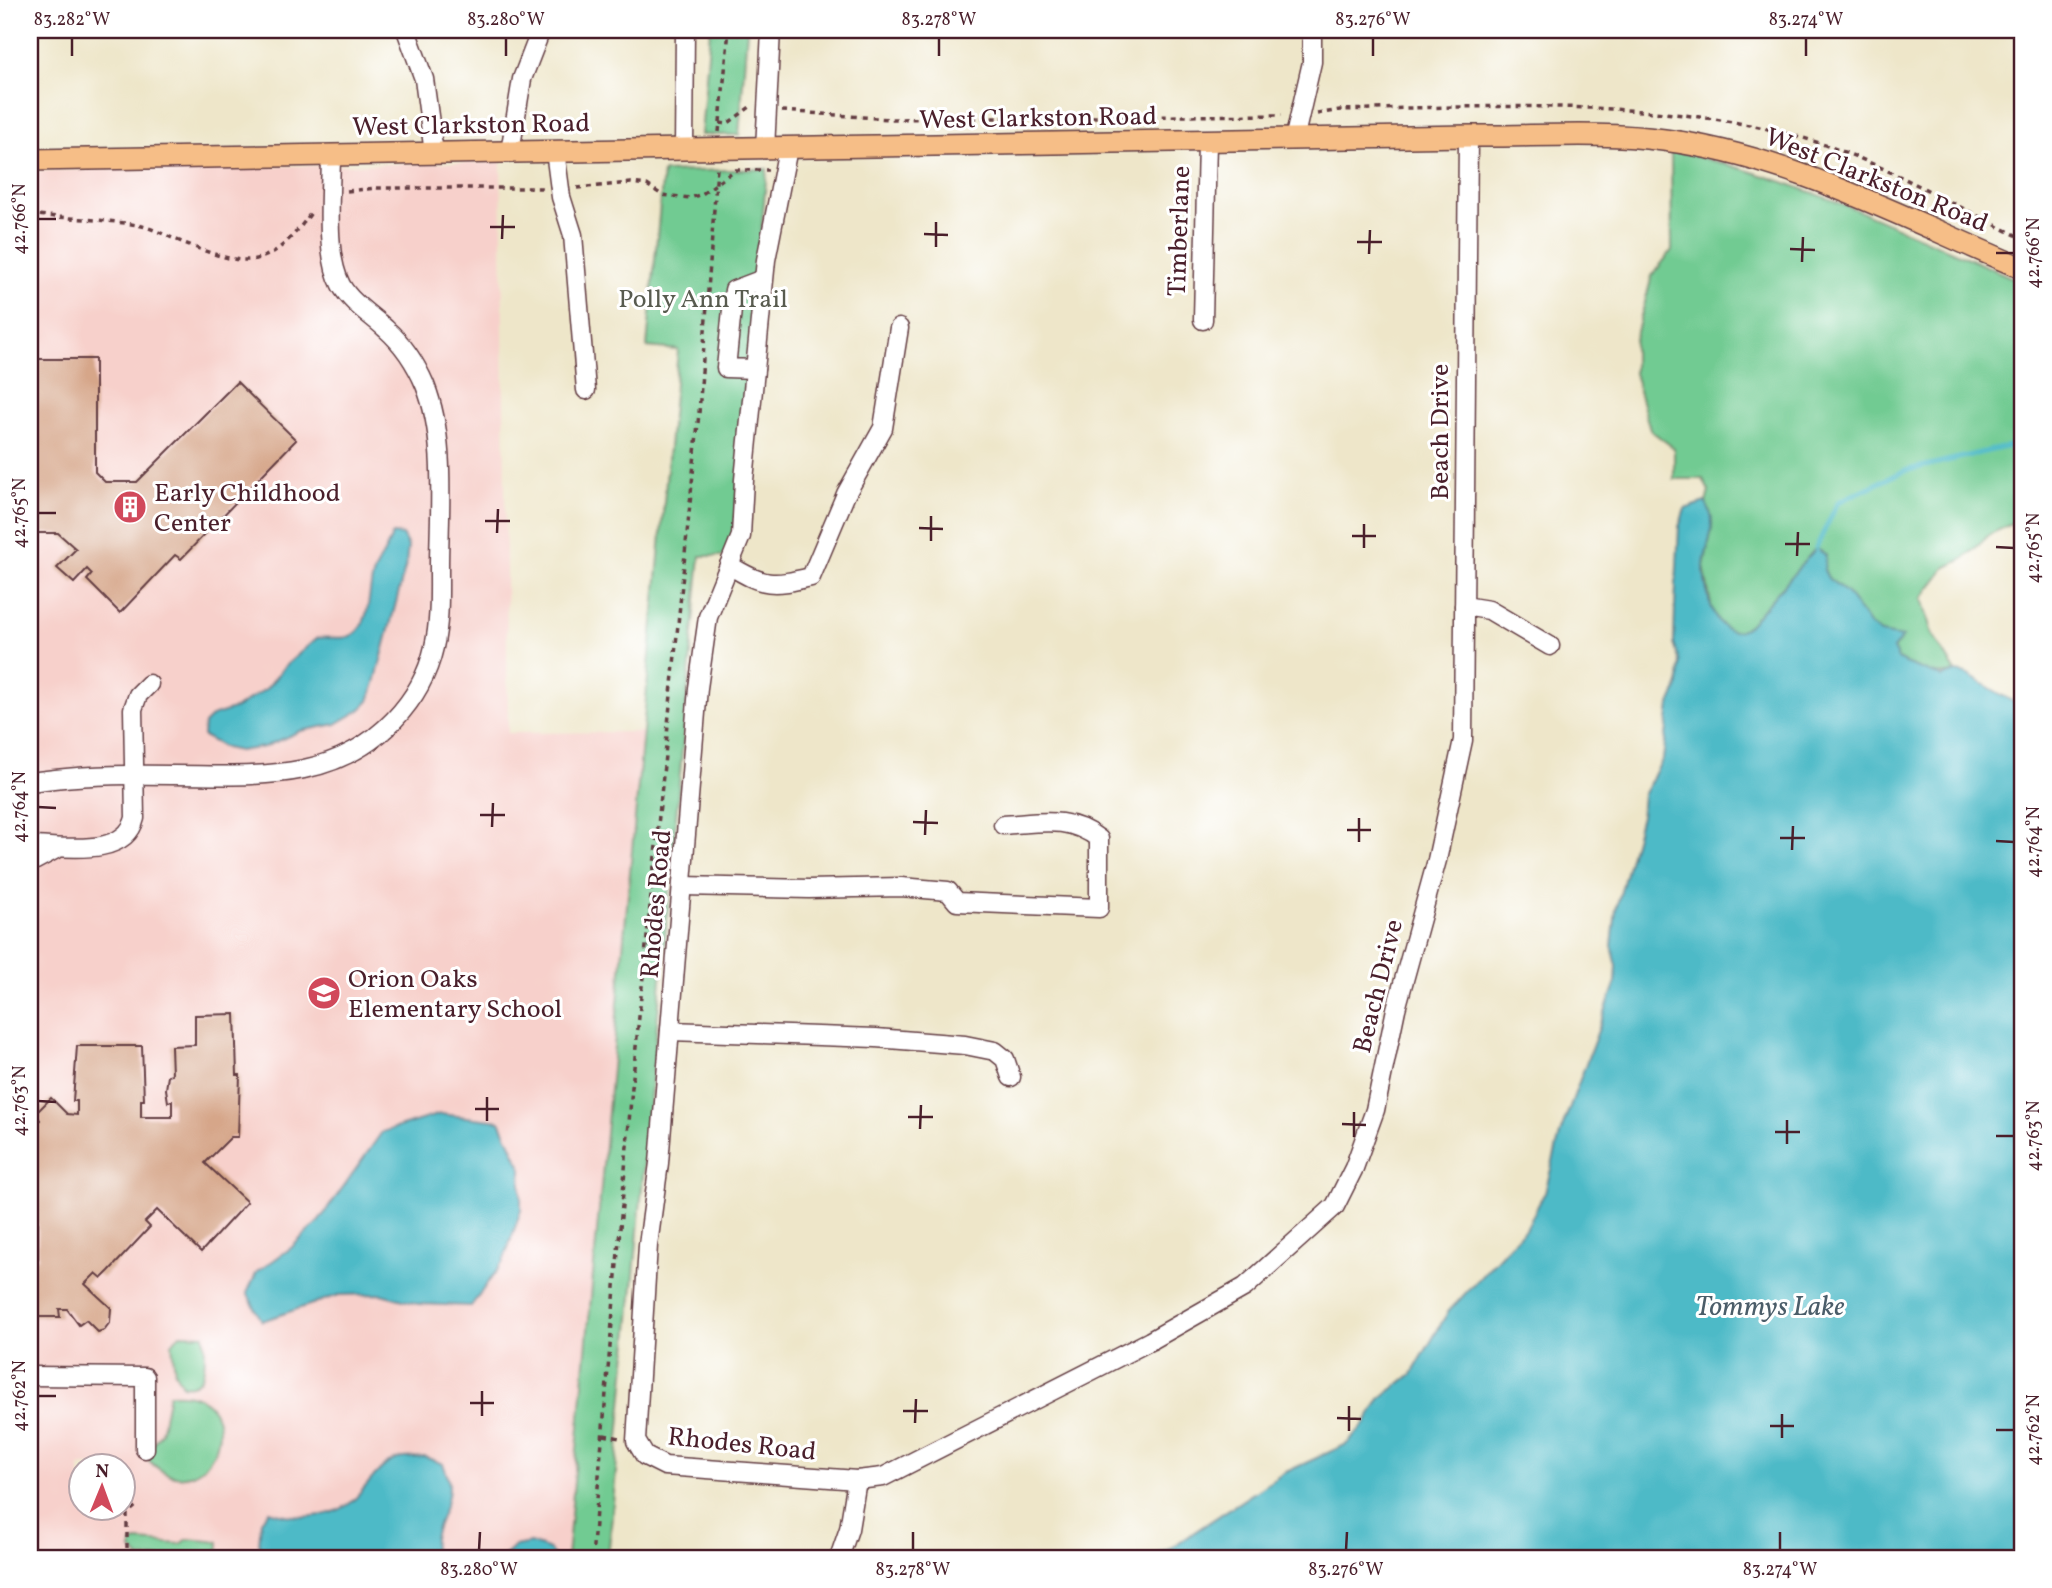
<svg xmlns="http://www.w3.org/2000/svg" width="2052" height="1588" viewBox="0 0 2052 1588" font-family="Vollkorn,serif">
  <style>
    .built { fill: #f7d0cb; fill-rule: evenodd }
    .green { fill: #71cb92; stroke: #5e755e; stroke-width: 2 }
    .water { fill: #4dbac7; stroke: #4c6c79; stroke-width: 2 }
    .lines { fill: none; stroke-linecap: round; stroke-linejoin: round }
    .stream { stroke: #4dbac7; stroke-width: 5 }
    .building { fill: #d6a689 }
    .minor-casing { stroke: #633d43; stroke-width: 21 }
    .major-casing { stroke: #633d43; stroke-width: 24 }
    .path { stroke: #633d43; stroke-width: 3.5; stroke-dasharray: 5 5; stroke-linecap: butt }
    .minor { stroke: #fff; stroke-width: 18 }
    .major { stroke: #f6be87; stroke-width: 21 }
    .ticks { fill: none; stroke: #4a1f2b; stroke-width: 2.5 }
    .labels { text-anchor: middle; stroke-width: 6; stroke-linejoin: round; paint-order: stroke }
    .street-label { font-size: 26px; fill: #4a1f2b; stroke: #fff }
    .park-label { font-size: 26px; fill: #585b4f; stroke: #fff }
    .poi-label { font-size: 26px; fill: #4a1f2b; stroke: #fff; text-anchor: start }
    .water-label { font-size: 28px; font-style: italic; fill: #4b5d69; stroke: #fff }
    .neatline { fill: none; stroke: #4a1f2b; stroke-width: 2.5 }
    .ticks-label { font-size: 18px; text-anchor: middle; fill: #4a1f2b }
  </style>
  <rect width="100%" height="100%" fill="#fff"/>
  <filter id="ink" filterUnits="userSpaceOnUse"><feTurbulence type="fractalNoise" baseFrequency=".0143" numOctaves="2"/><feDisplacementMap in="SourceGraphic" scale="14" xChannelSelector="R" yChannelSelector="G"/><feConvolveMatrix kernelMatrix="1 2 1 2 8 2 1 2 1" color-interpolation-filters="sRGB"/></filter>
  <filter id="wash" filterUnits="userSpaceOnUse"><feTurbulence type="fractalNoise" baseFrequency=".00686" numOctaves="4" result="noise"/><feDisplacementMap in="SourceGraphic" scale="28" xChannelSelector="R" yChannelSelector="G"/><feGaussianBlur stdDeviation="1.57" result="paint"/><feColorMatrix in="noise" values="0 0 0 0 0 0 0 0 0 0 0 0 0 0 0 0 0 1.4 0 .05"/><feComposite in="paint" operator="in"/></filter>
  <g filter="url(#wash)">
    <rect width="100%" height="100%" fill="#eee6c9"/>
    <path class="built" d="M501,162L508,733L643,732L567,1558H30V171ZM80,1466H122V1508H80Z"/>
    <g class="green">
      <polygon points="710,30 747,30 739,135 701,135"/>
      <path d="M1671,151C1795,176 1907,232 2022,282V519L1990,534L1965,558L1945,568L1922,598L1932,634L1956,672C1936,679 1915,670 1898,659L2022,1558L1713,617L1704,566L1712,526L1706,503L1709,491L1703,479H1674V448L1650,430L1634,373V343L1652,276L1672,250Z"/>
      <polygon points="767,169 732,556 700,556 608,1558 567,1558 678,350 647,347 663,172"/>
      <path d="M180,1334L204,1335C205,1351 210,1391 182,1385L175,1373L172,1344Z"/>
      <path d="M169,1394C263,1386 207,1529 144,1455L161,1433Z"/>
      <polygon points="188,1539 219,1542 218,1558 139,1558 132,1550 132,1543 137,1541 181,1544"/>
    </g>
    <g class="water">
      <path d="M1705,502C1709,508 1712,514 1712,523C1712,537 1705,552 1704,566C1704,588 1716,652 1750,624L1816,548L1826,555L1824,570L1828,578L1847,593L1869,624L1881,633L1903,637L1893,649L1898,659L1905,663L1942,677L1956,672L1966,674L2022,707V1558H1148L1167,1550L1284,1473L1347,1444L1366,1423L1380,1399L1412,1374L1448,1312L1527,1227L1545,1192L1561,1131L1616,982L1617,966L1612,946L1616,910L1641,816L1643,795L1663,759L1670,705L1679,684L1680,663L1674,643L1675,606L1679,527L1685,509Z"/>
      <path d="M392,534L402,535L408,546L406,564L375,683L369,701L360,710L336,724L300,731L264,747L239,751L225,748L203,736L204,724L212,716L236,708L267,688L284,667L317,638C328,636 344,641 354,634C372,621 367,591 374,573C379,559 388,549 392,534Z"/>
      <polygon points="440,1114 500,1121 521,1167 521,1210 503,1262 471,1306 418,1304 381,1294 339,1295 262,1321 247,1293 257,1272 291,1248 319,1221 382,1132"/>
      <path d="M425,1457L443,1464C446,1471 449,1479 449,1486C449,1513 426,1532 436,1558H258L261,1521L269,1511C294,1519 326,1520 349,1504C366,1491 375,1467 397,1459C405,1457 417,1458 425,1457Z"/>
      <polygon points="530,1543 550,1550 555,1558 501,1558 515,1546"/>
    </g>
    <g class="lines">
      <polyline class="stream" points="1816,548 1838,502 1904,471 2022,443"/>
    </g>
    <g id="blocks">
      <g class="building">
        <polygon points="30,359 95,359 95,472 105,482 137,482 237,382 296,440 181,559 175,555 120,613 87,580 92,574 87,569 74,583 57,568 76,549 58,533 30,533"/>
        <polygon points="235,1014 237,1075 240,1075 238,1137 231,1137 205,1163 247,1202 201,1252 157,1210 145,1222 150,1227 109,1271 102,1278 96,1273 85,1284 111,1308 110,1322 104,1330 98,1332 86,1320 79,1325 67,1309 59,1309 60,1317 30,1317 30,1258 38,1258 38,1223 30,1223 30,1131 40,1120 35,1114 51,1098 67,1114 77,1115 77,1101 73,1101 77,1046 142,1046 144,1100 141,1100 141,1117 172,1117 172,1101 168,1102 166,1089 168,1076 172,1075 171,1046 195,1045 195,1015"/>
      </g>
    </g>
  </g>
  <g filter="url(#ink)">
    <use href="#blocks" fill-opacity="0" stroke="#633d43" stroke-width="2"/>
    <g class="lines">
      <defs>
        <g id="minor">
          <polyline points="406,30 424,79 434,153"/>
          <polyline points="1294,140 1312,62 1312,30"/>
          <polyline points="788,148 766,260 744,480 741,536 708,617 698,688 659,1163 648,1245 636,1441 645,1456 665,1466 857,1480 883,1477 1150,1341 1245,1287 1335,1206 1354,1168 1375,1110 1396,1009 1437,860 1463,740 1468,136"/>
          <polyline points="684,149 685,30"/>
          <polyline points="765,149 771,30"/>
          <polyline points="555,151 561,197 573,235 586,390"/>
          <polyline points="510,152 522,79 541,30"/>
          <polyline points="1203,320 1207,142"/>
          <polyline points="755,369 726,368 734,290 763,279"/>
          <path d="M729,565C764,587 773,586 811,577L846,494L883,428L899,328"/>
          <polyline points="1464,606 1489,610 1550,646"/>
          <path d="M30,782C77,775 125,774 172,775C253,775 333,784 394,720C413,700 428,674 434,647C440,621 439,594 439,568C439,510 447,440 425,385C416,364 403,344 386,329C371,315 351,303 341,285C324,253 331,191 331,154"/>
          <path d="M30,846C62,846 125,859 135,818L133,709L138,695L149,684"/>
          <polyline points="30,863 58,848"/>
          <path d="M683,886L809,889L901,887L948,891L957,902L1099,908V839C1069,815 1039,823 1003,825"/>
          <polyline points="670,1031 876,1038 965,1045 995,1051 1005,1059 1011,1077"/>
          <polyline points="30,1376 145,1377 145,1449"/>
          <polyline points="839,1558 849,1529 857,1480"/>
        </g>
        <path id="major" d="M30,160L1468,136C1532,137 1602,131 1664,140C1790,156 1907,220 2022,268"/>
      </defs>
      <use href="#minor" class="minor-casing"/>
      <use href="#major" class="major-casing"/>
      <g class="path">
        <polyline points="782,111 890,119 1282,115"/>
        <path d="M1317,114L1340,110C1484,106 1661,98 1800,137C1879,160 1949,203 2022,238"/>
        <polyline points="720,123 727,124 750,107"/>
        <polyline points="719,132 729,30"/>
        <polyline points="577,188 631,183 647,185 662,195 690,198 702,194 735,170 768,170"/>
        <polyline points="347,191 376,188 545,188"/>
        <path d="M30,214C66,219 108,219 142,226C154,229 165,235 177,240C244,267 267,275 313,210"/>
        <polyline points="604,1435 620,1438"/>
        <polyline points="127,1558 127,1514 137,1505"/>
        <polyline points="592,1558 632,1087 699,413 717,168"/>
      </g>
      <use href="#minor" class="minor"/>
      <use href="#major" class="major"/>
    </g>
  </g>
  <path class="ticks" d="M72,56V38M506,56V38M939,56V38M1373,56V38M1806,56V38M38,219H56M490,227H515M924,234L948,235M502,239L503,215M1357,242H1382M936,247V222M1790,249L1815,250M1996,253H2014M1369,254L1370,230M1802,262L1803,237M38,513H56M485,521H510M919,528L943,529M497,533L498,509M1352,536H1376M931,541V516M1785,544H1810M1996,547L2014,548M1364,548V524M1797,556L1798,532M38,807L56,808M480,815H505M913,822L938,823M492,827L493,803M1347,830H1371M925,835L926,810M1780,838H1805M1996,841L2014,842M1359,842V818M1792,850L1793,826M38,1101L56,1102M475,1109H499M908,1117H933M487,1121V1097M1342,1124L1366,1125M920,1129L921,1105M1775,1132H1800M1996,1136H2014M1354,1137V1112M1787,1144V1120M38,1396H56M470,1403H494M903,1411H928M482,1416V1391M1337,1418L1361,1419M915,1423L916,1399M1770,1426H1794M1996,1430H2014M1349,1431V1406M1782,1438V1414M479,1550L480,1532M913,1550V1532M1346,1550L1347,1532M1780,1550V1532"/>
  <defs>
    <symbol id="building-disc" viewBox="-11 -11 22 22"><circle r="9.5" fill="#d1495b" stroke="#fff"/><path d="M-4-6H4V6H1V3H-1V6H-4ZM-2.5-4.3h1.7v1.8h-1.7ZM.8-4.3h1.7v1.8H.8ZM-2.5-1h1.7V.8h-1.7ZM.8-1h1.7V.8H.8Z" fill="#fff"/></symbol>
    <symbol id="school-disc" viewBox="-11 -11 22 22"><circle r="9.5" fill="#d1495b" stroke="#fff"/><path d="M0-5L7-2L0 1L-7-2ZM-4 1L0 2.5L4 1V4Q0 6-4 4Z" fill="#fff"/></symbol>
  </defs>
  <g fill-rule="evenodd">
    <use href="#building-disc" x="111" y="488" width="38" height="38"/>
    <use href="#school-disc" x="305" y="974" width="38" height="38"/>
  </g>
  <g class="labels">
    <g class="street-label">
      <text transform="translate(1038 117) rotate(-1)" y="9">West Clarkston Road</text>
      <text transform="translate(471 124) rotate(-1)" y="9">West Clarkston Road</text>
      <text transform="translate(1877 179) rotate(22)" y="9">West Clarkston Road</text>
      <text transform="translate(1178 231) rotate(-88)" y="9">Timberlane</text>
      <text transform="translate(1439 432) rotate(-90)" y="9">Beach Drive</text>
      <text transform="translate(655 904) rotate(-85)" y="9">Rhodes Road</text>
      <text transform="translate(1377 986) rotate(-76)" y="9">Beach Drive</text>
      <text transform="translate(742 1443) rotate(6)" y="9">Rhodes Road</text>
    </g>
    <g class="park-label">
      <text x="703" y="307">Polly Ann Trail</text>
    </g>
    <g class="poi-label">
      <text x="154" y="501">Early Childhood<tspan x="154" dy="30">Center</tspan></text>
      <text x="348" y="987">Orion Oaks<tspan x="348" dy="30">Elementary School</tspan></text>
    </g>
    <g class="water-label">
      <text x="1770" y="1315">Tommys Lake</text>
    </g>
  </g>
  <rect width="2052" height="1588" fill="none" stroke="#fff" stroke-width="77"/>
  <g transform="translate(102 1487) rotate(1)"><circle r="33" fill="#ffffff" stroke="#b7a5aa" stroke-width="2"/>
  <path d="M0-5L12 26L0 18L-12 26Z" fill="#d1495b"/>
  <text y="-10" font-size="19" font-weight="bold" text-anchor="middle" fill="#4a1f2b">N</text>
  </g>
  <rect x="38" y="38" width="1976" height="1512" class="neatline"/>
  <g class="ticks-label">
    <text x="72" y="25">83.282°W</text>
    <text x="506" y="25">83.280°W</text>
    <text x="939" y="25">83.278°W</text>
    <text x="1373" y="25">83.276°W</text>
    <text x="1806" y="25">83.274°W</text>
    <text transform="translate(19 219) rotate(-90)" y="6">42.766°N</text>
    <text transform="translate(2033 253) rotate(-90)" y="6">42.766°N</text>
    <text transform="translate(19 513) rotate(-90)" y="6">42.765°N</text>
    <text transform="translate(2033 548) rotate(-90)" y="6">42.765°N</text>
    <text transform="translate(19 807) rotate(-90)" y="6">42.764°N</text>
    <text transform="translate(2033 842) rotate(-90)" y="6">42.764°N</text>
    <text transform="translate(19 1101) rotate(-90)" y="6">42.763°N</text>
    <text transform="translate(2033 1136) rotate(-90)" y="6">42.763°N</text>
    <text transform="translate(19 1396) rotate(-90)" y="6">42.762°N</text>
    <text transform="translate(2033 1430) rotate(-90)" y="6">42.762°N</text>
    <text x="479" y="1575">83.280°W</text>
    <text x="913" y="1575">83.278°W</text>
    <text x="1346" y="1575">83.276°W</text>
    <text x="1780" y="1575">83.274°W</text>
  </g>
</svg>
